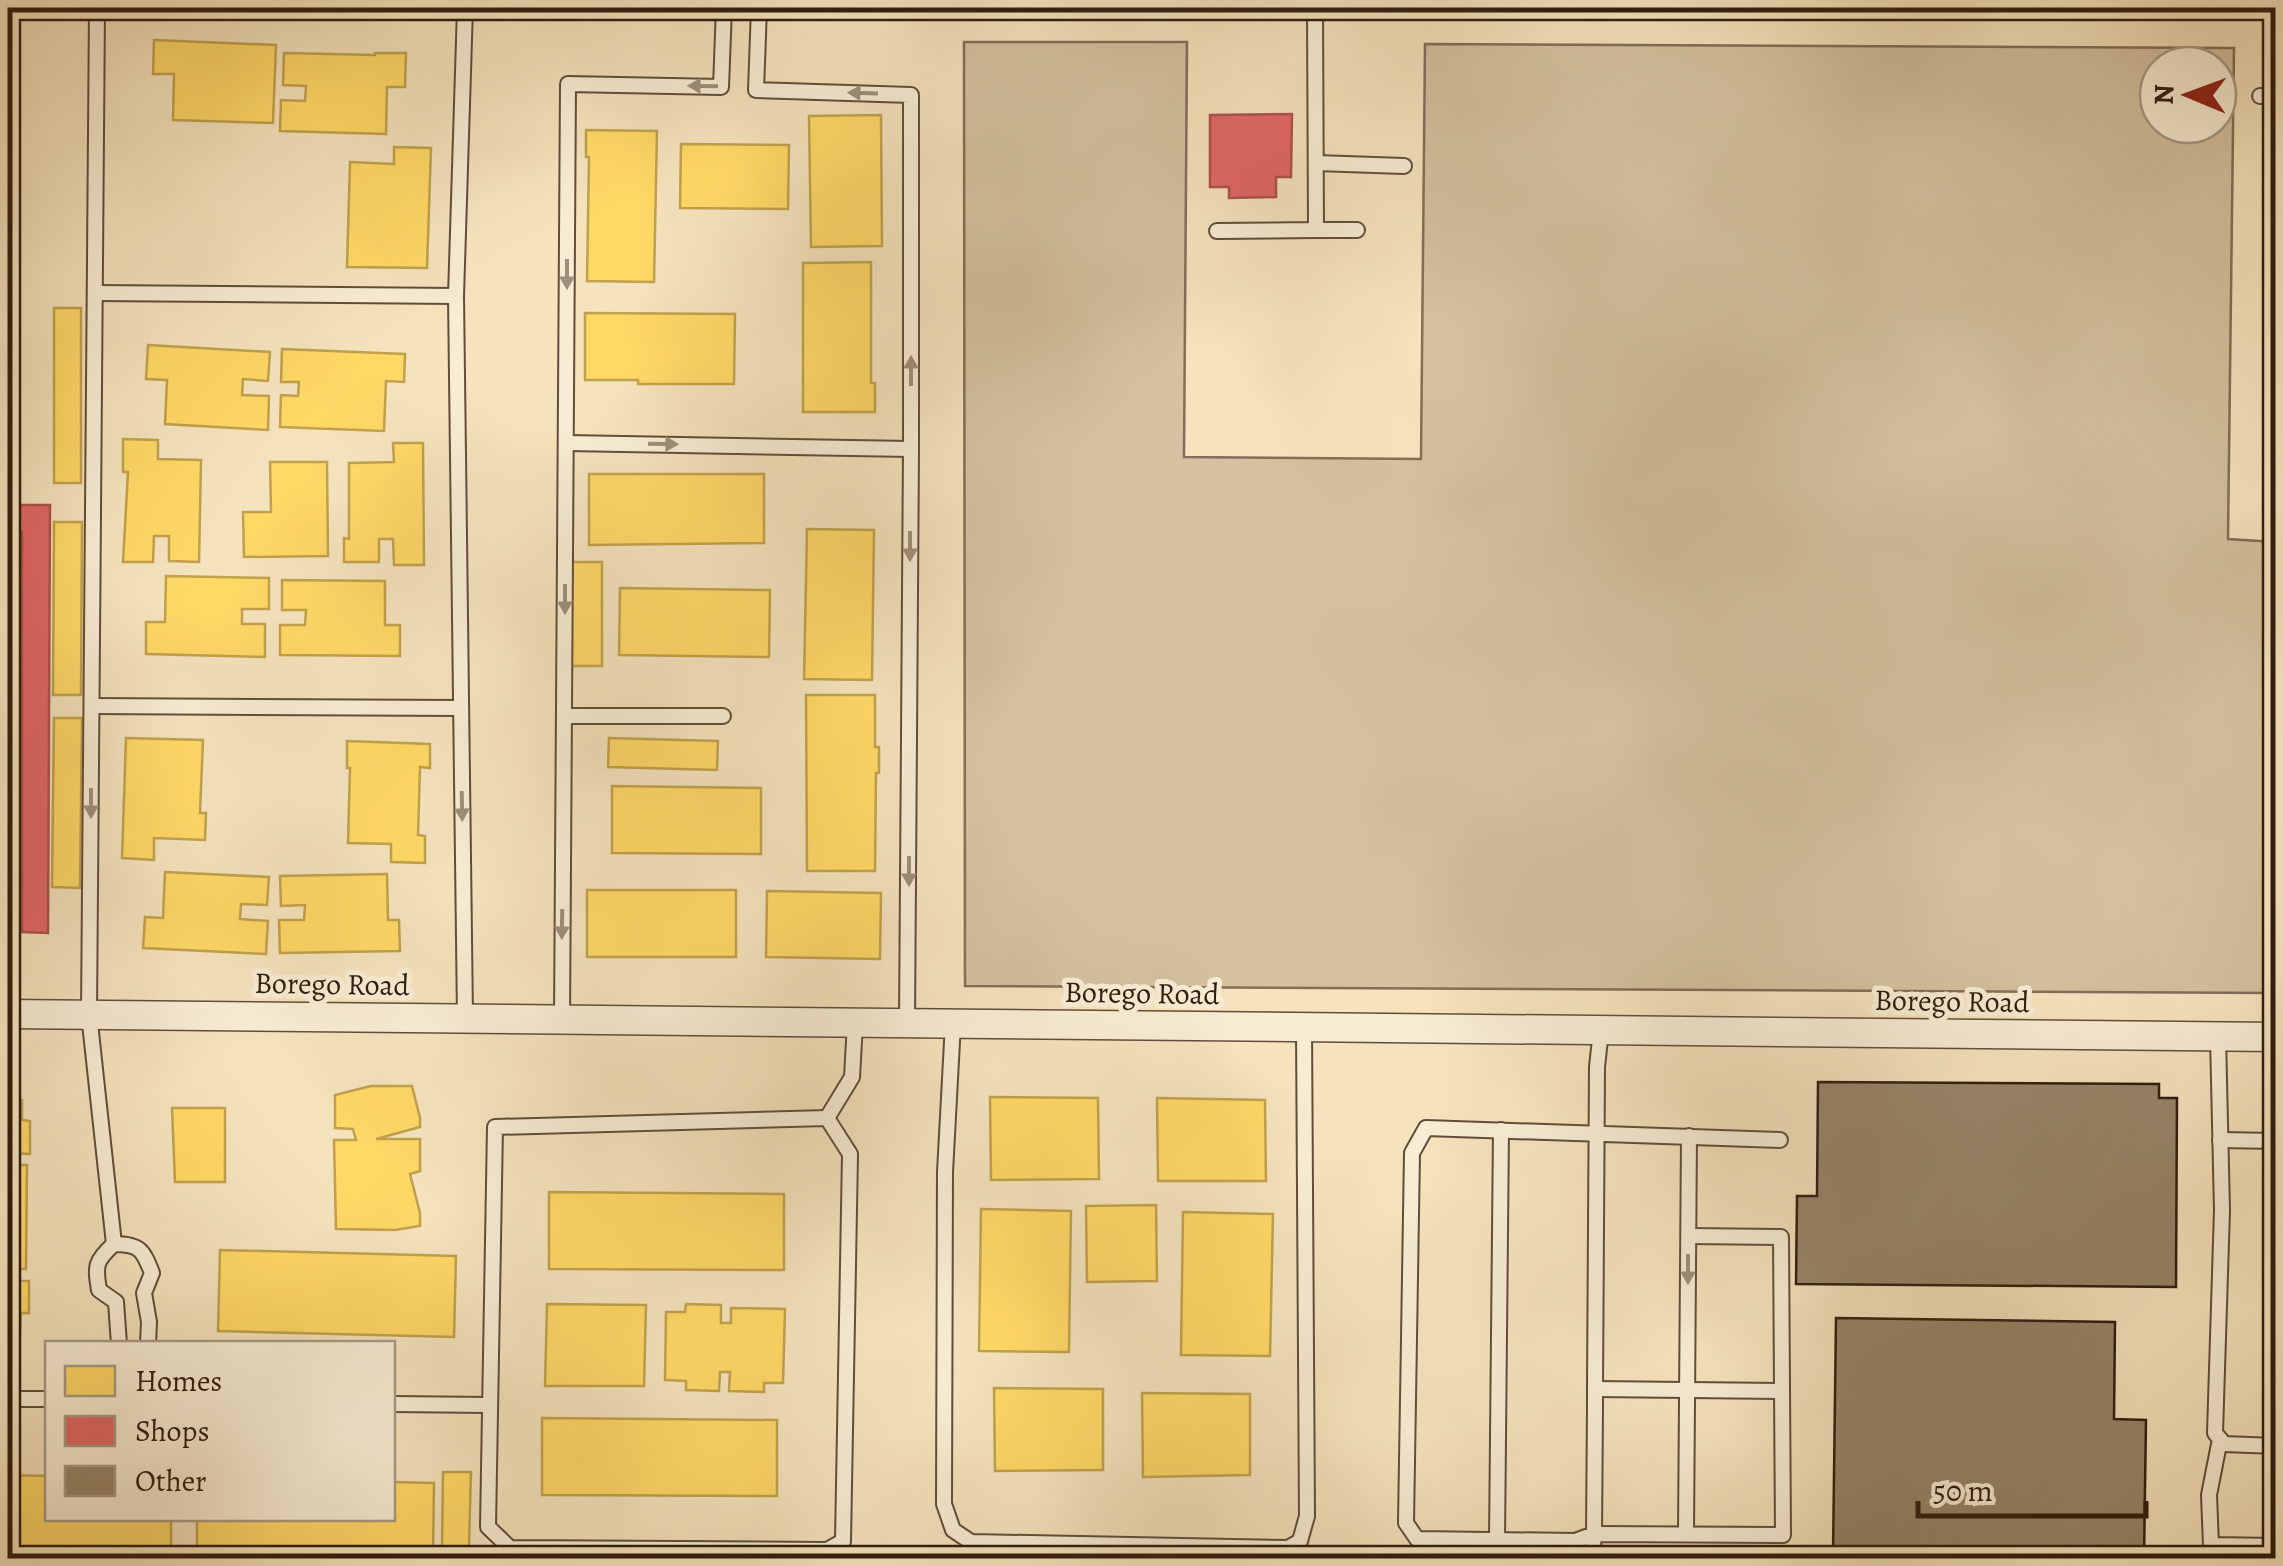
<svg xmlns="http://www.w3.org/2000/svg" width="2283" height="1566" viewBox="0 0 2283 1566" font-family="Alegreya,serif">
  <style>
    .green { fill: #d3c19f; stroke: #816f57; stroke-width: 2.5; fill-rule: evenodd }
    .homes { fill: #ffd966; stroke: #c1a14c; stroke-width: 2.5 }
    .shops { fill: #e06666; stroke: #ab504c; stroke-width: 2.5 }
    .building { fill: #968469; stroke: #2f1d0f; stroke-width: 2.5 }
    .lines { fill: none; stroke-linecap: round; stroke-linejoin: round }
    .service-casing { stroke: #604e3a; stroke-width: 18 }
    .minor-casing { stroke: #604e3a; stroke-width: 31 }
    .service { stroke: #f8edd4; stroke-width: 14 }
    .minor { stroke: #f8edd4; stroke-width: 28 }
    .oneway { fill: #9e8f7b }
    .labels { text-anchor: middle; stroke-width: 10; stroke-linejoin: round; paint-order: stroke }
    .street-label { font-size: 30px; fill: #2f1d0f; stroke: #f8edd4 }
  </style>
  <rect width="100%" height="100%" fill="#f5e3bd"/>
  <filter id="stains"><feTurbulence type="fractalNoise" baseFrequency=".002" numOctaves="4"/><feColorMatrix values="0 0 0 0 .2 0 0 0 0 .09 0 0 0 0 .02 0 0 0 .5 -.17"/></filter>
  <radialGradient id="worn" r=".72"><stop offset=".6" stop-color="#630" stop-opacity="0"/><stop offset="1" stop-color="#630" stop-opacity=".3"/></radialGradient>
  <path class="green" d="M964,42H1187L1184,457L1421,459L1425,44L2234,48L2228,539L2275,542V993L965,986ZM2158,65H2218V125H2158Z"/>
  <g class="homes">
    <polygon points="154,40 276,45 273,123 173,120 174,74 153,74"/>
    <polygon points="284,53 375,55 375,53 406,53 405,87 387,87 386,134 280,131 281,100 305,101 306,86 283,85"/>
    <polygon points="881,115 882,246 811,247 809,116"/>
    <polygon points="586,130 657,131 654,282 587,281 589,157 586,157"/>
    <polygon points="681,144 789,145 788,209 680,208"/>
    <polygon points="394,147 431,148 427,268 347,267 350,162 394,164"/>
    <polygon points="871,262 871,383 875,383 875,412 803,412 803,263"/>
    <rect x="54" y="308" width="27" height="175"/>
    <polygon points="585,313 735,314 734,384 638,384 638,380 585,380"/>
    <polygon points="148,345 270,352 268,381 243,379 242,395 269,396 268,430 165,424 167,380 146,379"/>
    <polygon points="282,349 405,354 404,382 386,381 384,431 280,427 281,395 298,396 299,382 281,382"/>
    <polygon points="123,439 158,440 158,459 201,460 199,562 169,561 169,536 154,536 153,562 123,562 128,472 123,472"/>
    <polygon points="393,443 423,443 424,565 394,565 393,539 379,539 379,562 344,562 344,538 349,539 349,463 394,462"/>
    <polygon points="270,462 327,462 328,556 244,557 243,512 271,512"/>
    <polygon points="589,474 764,474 764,543 589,545"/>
    <polygon points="54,522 82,522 81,695 53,695"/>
    <polygon points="807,529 874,530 872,680 804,679"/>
    <polygon points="572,562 602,562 602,666 571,666"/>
    <polygon points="166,576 269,578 269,609 242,609 242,624 265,624 265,657 146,654 146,622 165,622"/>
    <polygon points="282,580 385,581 385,625 400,625 400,656 280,655 280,625 305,625 306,610 282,610"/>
    <polygon points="620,588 770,590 769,657 619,655"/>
    <polygon points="806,695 875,695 875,747 879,747 879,773 876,773 875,871 807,871"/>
    <polygon points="54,718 82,718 80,888 52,887"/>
    <polygon points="126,738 203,740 200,813 206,813 205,840 154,838 154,860 122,858"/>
    <polygon points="609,738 718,741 717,770 608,767"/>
    <polygon points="347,741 430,744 430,768 420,767 418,835 425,836 425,863 391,862 391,844 348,843 350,768 347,768"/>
    <polygon points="612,786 761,788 761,854 612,853"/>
    <polygon points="165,872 269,877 267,905 241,904 240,919 268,921 266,954 143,948 145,917 163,918"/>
    <polygon points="387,874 388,920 399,920 400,951 280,953 279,920 304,920 305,905 281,906 280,876"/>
    <rect x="587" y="890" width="149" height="67"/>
    <polygon points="767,891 881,893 880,959 766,957"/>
    <polygon points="371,1086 412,1086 420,1118 420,1127 376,1139 420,1139 420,1171 410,1174 420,1213 420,1226 395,1230 336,1229 334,1140 356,1140 353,1129 335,1128 335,1095"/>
    <polygon points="990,1097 1098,1098 1099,1179 991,1180"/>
    <polygon points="1157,1098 1265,1100 1266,1181 1158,1181"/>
    <polygon points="8,1100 22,1100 22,1120 30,1121 30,1154 11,1153 11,1165 27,1165 26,1269 10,1269 10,1281 29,1281 29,1313 21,1313 20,1334 8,1334"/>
    <polygon points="172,1108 225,1108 225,1182 175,1182"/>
    <polygon points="549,1192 784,1194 784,1270 549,1269"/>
    <polygon points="1156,1205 1157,1281 1087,1282 1086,1206"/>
    <polygon points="981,1209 1071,1211 1069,1352 979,1351"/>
    <polygon points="1183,1212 1273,1214 1270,1356 1181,1355"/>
    <polygon points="220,1250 456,1256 454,1337 218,1331"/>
    <polygon points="547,1304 646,1305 644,1386 545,1386"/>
    <polygon points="686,1304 721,1305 721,1323 731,1323 731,1308 785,1309 783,1383 764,1383 764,1392 729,1391 730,1372 720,1372 719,1391 686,1390 686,1381 665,1380 666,1312 685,1312"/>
    <polygon points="994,1388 1103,1389 1103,1470 995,1471"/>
    <polygon points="1142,1393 1250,1394 1250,1475 1143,1477"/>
    <polygon points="542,1418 777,1420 777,1496 542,1495"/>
    <polygon points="443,1472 471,1472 469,1547 442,1547"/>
    <polygon points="8,1475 48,1476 48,1518 171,1518 171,1552 8,1551"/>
    <polygon points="392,1482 434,1483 433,1558 197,1556 197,1518 392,1518"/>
  </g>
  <g class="shops">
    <polygon points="1292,114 1291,177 1276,177 1276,197 1229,198 1229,187 1210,187 1210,115"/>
    <polygon points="8,505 50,505 48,933 22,932 22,532 8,532"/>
  </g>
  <g class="building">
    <polygon points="1818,1082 2159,1084 2159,1098 2177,1098 2176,1287 1796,1284 1797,1196 1817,1196"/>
    <polygon points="1836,1318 2115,1322 2114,1419 2146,1420 2144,1558 1794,1558 1794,1554 1833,1555"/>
  </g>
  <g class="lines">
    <defs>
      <g id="service">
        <polyline points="97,8 89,1014 114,1244"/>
        <polyline points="2260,96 2276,96"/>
        <polyline points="1316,163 1404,166"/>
        <polyline points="1316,230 1357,230"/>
        <polyline points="1217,231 1316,230 1315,8"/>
        <polyline points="95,293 456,296 465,8"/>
        <polyline points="456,296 465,1018"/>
        <polyline points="566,443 911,449 911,95 756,90 759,8"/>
        <polyline points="92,706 461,708"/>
        <polyline points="565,716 723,716"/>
        <polyline points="562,1020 568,84 721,87 724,8"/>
        <polyline points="907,1023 911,449"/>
        <polyline points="953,1023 945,1172 944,1504 953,1530 971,1542 1288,1548 1300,1541 1307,1516 1304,1027"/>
        <polyline points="1601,1030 1597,1067 1595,1389 1595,1407 1594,1534 1575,1541 1417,1539 1406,1523 1412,1153 1426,1128 1780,1140"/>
        <polyline points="2218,1037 2222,1210 2215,1433 2224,1444 2276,1446"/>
        <polygon points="827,1118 850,1154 843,1541 827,1550 510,1548 488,1527 495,1127"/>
        <polyline points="827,1118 852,1077 855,1023"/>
        <polyline points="2220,1140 2276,1141"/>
        <path d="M119,1344L116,1302L99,1290C95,1266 95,1261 114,1244C140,1244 143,1250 152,1273L144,1293L149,1322L148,1344"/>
        <polyline points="1595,1389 1782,1391"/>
        <polyline points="8,1399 48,1399"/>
        <polyline points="392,1404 489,1405"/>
        <polyline points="2220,1439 2209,1495 2211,1545 2276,1546"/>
        <polyline points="1686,1534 1689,1136"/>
        <polyline points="1497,1540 1501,1130"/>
        <polyline points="1592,1558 1594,1534 1783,1535 1781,1237 1689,1236"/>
      </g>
      <polyline id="minor" points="8,1014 2276,1037"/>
    </defs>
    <use href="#service" class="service-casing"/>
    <use href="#minor" class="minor-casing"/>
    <use href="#service" class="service"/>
    <use href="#minor" class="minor"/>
  </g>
  <defs><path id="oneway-solid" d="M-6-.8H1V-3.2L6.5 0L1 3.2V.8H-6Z" transform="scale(2.5)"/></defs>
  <g class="oneway">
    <use href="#oneway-solid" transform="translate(703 86) rotate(-179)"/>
    <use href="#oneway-solid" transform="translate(863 93) rotate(-178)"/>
    <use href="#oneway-solid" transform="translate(567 274) rotate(90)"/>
    <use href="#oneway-solid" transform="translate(911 371) rotate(-90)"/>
    <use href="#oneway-solid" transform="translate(663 444) rotate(1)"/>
    <use href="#oneway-solid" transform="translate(910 546) rotate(90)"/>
    <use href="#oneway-solid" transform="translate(565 599) rotate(90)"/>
    <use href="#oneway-solid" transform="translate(91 803) rotate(90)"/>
    <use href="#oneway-solid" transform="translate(462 806) rotate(89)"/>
    <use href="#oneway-solid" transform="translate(909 871) rotate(90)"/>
    <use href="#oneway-solid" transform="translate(562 924) rotate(91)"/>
    <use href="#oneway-solid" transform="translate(1688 1269) rotate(90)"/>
  </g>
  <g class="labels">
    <g class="street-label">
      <text transform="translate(332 984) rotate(1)" y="10">Borego Road</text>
      <text transform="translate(1142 993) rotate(1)" y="10">Borego Road</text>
      <text transform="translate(1952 1001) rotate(1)" y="10">Borego Road</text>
    </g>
  </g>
  <rect width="2283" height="1566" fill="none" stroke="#f5e3bd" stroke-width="40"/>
  <rect x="10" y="10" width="2263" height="1546" fill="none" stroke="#2f1d0f" stroke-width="5"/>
  <rect x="20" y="20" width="2243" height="1526" fill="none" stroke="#2f1d0f" stroke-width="2.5"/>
  <rect x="45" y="1341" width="350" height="180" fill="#f8edd4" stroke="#a89a85" stroke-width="2.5"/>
  <rect x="65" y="1366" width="50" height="30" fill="#ffd966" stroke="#a89a85" stroke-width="2.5"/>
  <text x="135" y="1391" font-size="30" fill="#2f1d0f">Homes</text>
  <rect x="65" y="1416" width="50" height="30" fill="#e06666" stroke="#a89a85" stroke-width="2.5"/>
  <text x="135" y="1441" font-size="30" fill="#2f1d0f">Shops</text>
  <rect x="65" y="1466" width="50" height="30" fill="#968469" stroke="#a89a85" stroke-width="2.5"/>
  <text x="135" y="1491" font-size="30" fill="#2f1d0f">Other</text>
  <g transform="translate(2188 95) rotate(271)"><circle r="48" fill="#f8edd4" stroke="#a89a85" stroke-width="2.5"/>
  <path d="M0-8L18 38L0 25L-18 38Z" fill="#8f2418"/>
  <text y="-15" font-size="28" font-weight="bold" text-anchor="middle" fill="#2f1d0f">N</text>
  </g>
  <path d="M1918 1501v15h228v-15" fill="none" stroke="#2f1d0f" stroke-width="5"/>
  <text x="1933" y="1501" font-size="30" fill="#2f1d0f" stroke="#f8edd4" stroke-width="8" paint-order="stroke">50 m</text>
  <rect width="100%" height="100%" filter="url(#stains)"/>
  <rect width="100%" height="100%" fill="url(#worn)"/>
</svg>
